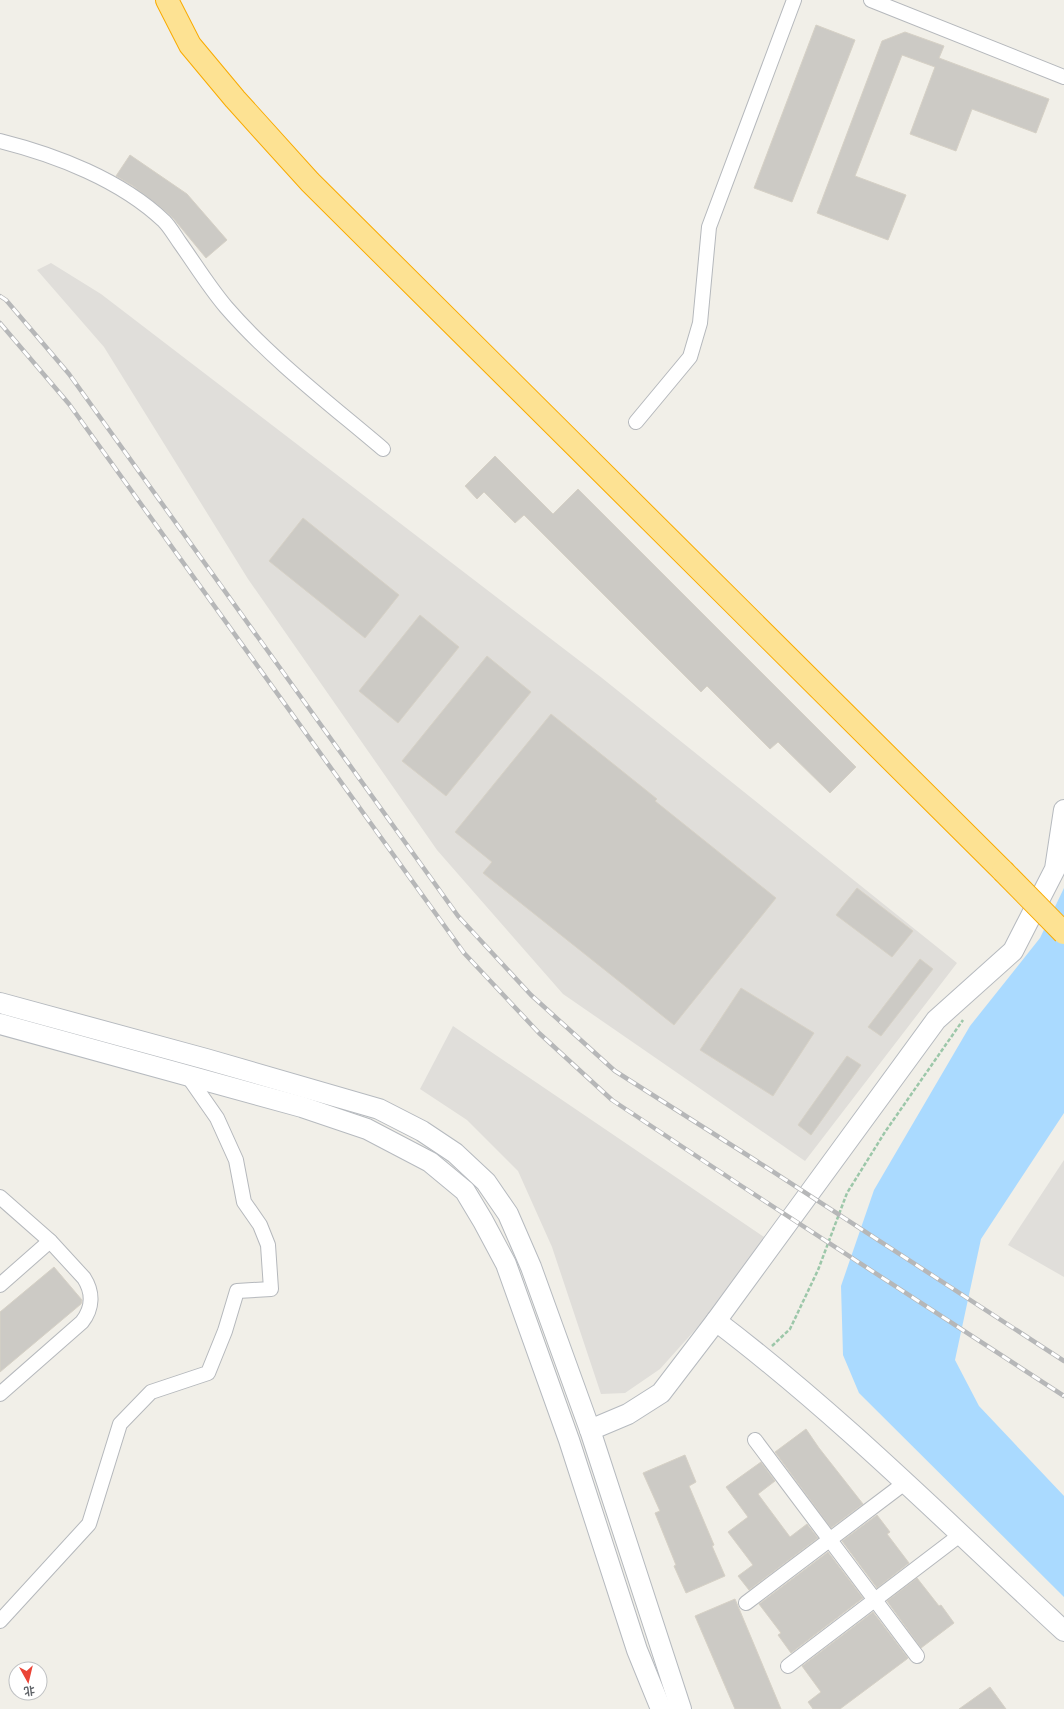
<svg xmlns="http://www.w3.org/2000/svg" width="1064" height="1709" viewBox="0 0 1064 1709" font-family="Poppins,'Noto Sans SC',sans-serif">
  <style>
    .industrial { fill: #e0deda }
    .water { fill: #aadaff }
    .building { fill: #cccac5; stroke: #d6d1c6 }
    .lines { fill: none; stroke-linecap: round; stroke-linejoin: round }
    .street-casing { stroke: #b5b8bc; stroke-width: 16 }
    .secondary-casing { stroke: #b6babf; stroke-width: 22 }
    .highway-casing { stroke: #f9ab00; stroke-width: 24 }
    .path { stroke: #9cc7a9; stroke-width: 2.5; stroke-dasharray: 4 2; stroke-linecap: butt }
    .street { stroke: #fff; stroke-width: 14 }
    .secondary { stroke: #fff; stroke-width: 20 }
    .highway { stroke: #fde293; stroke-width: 22 }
    .rail-casing { stroke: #b6b7b8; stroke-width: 4.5 }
    .rail { stroke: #fff; stroke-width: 3; stroke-dasharray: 9; stroke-linecap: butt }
    .highway-bridge-casing { stroke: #f9ab00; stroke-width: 24; stroke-linecap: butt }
    .highway-bridge { stroke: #fde293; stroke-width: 22 }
  </style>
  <rect width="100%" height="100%" fill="#f1efe8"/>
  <g class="industrial">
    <polygon points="51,263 101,294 602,678 957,963 805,1161 563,994 437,850 248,579 104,347 37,270"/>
    <polygon points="453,1026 773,1243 660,1369 625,1393 601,1394 552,1247 518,1171 467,1120 420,1089"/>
    <polygon points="1064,1160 1064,1277 1008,1245"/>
  </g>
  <polygon class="water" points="1064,888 1064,1113 981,1239 955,1360 979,1406 1064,1496 1064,1597 859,1393 843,1355 841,1286 874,1190 970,1026 1040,938"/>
  <g class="building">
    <polygon points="816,25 855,40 792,202 754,188"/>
    <polygon points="905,32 944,46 939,58 1049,99 1036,133 972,109 956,151 910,134 935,67 902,55 855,176 906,195 888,240 817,213 882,41"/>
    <polygon points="130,155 187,194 227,240 206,258 173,218 163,209 133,186 116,176"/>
    <polygon points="495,456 553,514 578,489 856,767 830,793 778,742 770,749 707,686 701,692 524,515 515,523 484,492 477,499 465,486"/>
    <polygon points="303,518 399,595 365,638 269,561"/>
    <polygon points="420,615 459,647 398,723 359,691"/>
    <polygon points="487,656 531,692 446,796 402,761"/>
    <polygon points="551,714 657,799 655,801 776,898 674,1025 483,873 492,862 455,832"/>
    <polygon points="857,888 913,931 892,957 836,915"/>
    <polygon points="920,959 933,969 881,1036 868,1027"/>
    <polygon points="741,988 814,1033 773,1096 700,1050"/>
    <polygon points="847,1056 861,1065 811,1135 798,1125"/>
    <polygon points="54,1267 82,1300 81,1304 0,1372 0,1312"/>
    <polygon points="806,1429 819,1448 863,1504 831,1528 775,1452"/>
    <polygon points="685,1455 696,1482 689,1486 714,1545 712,1546 725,1576 686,1593 674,1566 676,1565 655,1513 660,1511 643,1473"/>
    <polygon points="761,1462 775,1481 758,1494 790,1537 807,1524 818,1538 749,1590 738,1576 753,1565 728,1532 748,1517 726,1487"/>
    <polygon points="877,1515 890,1532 887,1534 909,1563 877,1588 842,1541"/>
    <polygon points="828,1552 863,1598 791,1653 778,1635 781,1633 759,1604"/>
    <polygon points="917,1578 939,1606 941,1605 954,1623 921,1648 887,1601"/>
    <polygon points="735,1599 781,1709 735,1709 695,1616"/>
    <polygon points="873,1612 908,1658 907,1659 840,1709 813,1709 808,1702 821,1692 802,1666"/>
    <polygon points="990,1687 1006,1709 959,1709"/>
  </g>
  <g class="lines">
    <defs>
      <g id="street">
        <polyline points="871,0 1064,77"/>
        <path d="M0,141C56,155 121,180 164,221C170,227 175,236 180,243C195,264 209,287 226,307C271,359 330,404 383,449"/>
        <polyline points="636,422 690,357 700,323 709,227 794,0"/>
        <path d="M0,1197L50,1241L84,1278C93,1292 93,1308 82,1322L0,1394"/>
        <polyline points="0,1285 50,1241"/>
        <polyline points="755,1440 917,1656"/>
        <polyline points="746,1603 906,1482"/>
        <polyline points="0,1621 89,1524 120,1424 151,1392 208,1373 225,1331 237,1291 271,1289 268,1245 260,1225 244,1202 236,1160 217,1118 187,1075"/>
        <polyline points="788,1666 960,1535"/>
      </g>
      <g id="secondary">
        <polyline points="0,1003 206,1059 379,1109 422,1131 455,1153 486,1182 508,1214 531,1267 590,1430 681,1709"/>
        <polyline points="0,1024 302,1107 367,1129 430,1162 465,1191 483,1221 506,1264 569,1440 637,1650 661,1709"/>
        <path d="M716,1321C840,1415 950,1526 1064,1631"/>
        <polyline points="590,1430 628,1414 661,1393 716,1321 936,1020 1013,951 1055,869 1064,810"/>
      </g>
      <polyline id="highway" points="167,0 190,45 235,99 310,182 1003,871"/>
    </defs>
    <use href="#street" class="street-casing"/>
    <use href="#secondary" class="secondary-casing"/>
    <use href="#highway" class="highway-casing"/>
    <polyline class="path" points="772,1346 790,1329 818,1270 847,1193 885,1132 963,1020"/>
    <use href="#street" class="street"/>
    <use href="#secondary" class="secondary"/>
    <use href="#highway" class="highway"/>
    <defs>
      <g id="rail">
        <polyline points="0,296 6,300 69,374 458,916 531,995 615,1071 755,1160 1064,1361"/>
        <polyline points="0,323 69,404 464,953 539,1033 612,1100 740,1185 1064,1396"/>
      </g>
    </defs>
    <use href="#rail" class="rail-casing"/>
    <use href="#rail" class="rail"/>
    <defs>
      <polyline id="highway-bridge" points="1003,871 1064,933"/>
    </defs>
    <use href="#highway-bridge" class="highway-bridge-casing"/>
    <use href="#highway-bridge" class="highway-bridge"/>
  </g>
  <g transform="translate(28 1681) rotate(172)"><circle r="19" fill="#ffffff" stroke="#bfc1c3"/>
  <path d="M0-3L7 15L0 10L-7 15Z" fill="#ea4335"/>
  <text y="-6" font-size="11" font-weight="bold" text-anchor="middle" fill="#5f6368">北</text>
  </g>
</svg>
